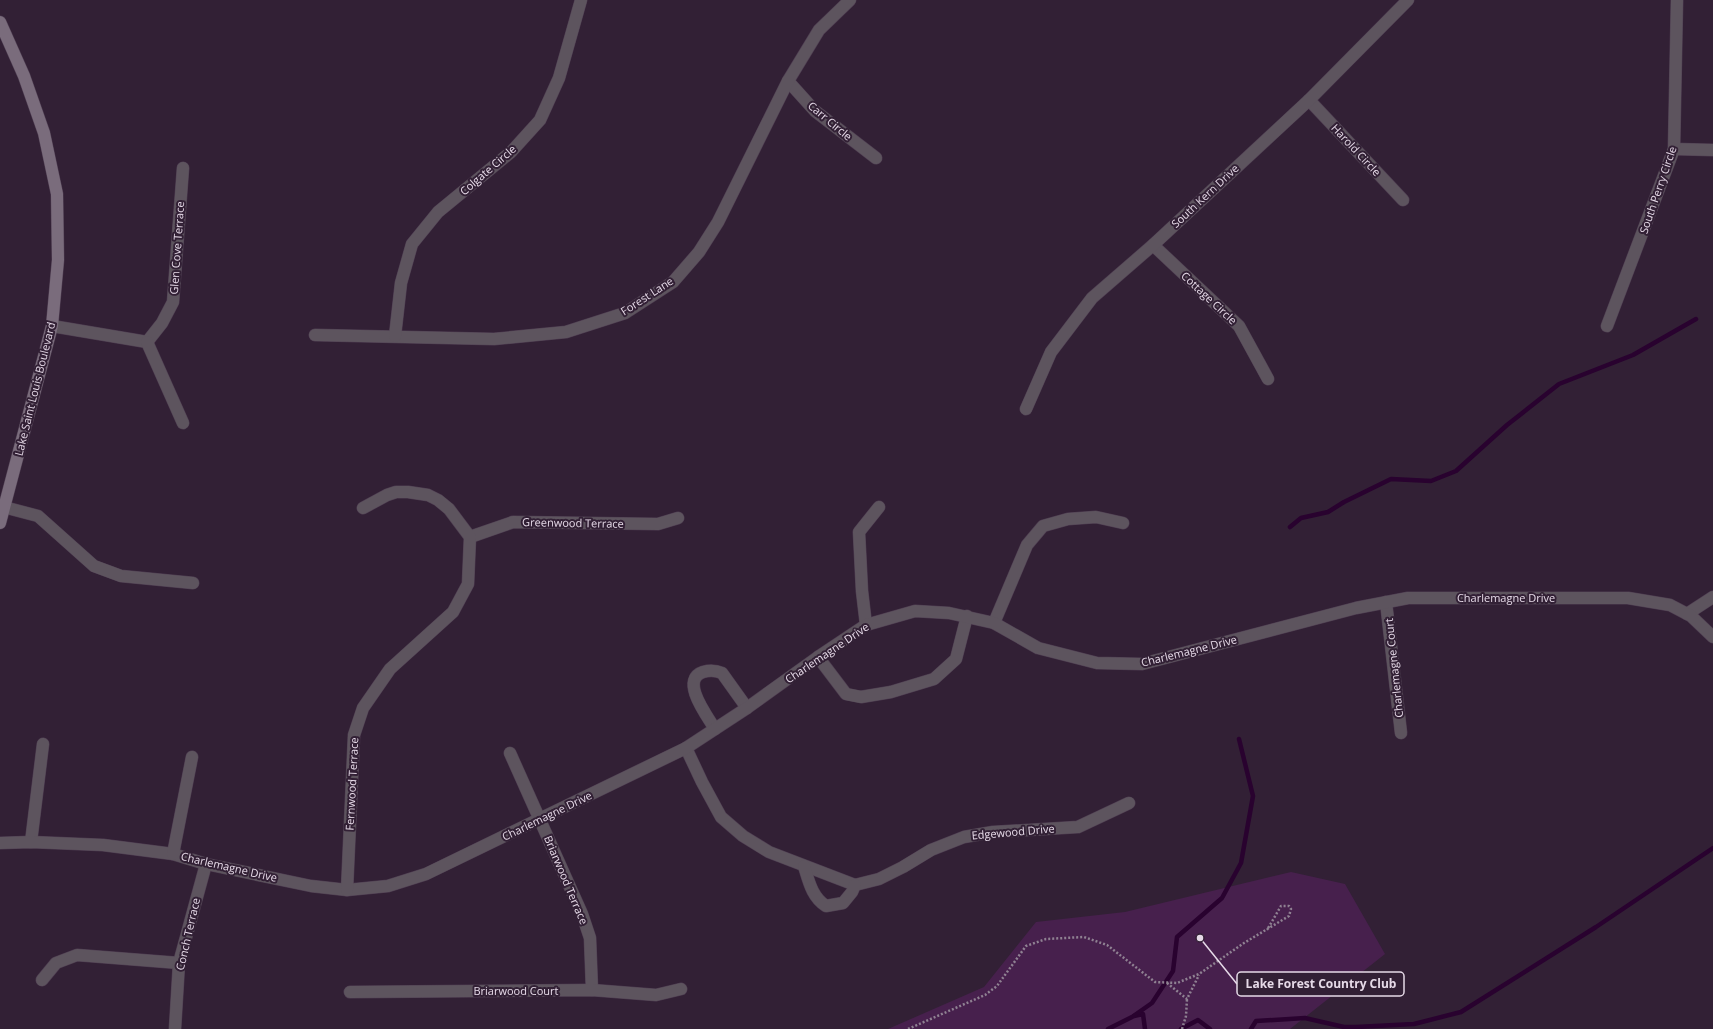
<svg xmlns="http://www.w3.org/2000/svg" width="1713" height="1029" viewBox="0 0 1713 1029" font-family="'Open Sans',sans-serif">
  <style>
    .green { fill: #47204d }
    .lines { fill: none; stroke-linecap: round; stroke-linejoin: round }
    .stream { stroke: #29022f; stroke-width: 4.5 }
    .street-casing { stroke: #4f3e52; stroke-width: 13 }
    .secondary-casing { stroke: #4f3e52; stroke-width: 13 }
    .path { stroke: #8f8192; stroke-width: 2.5; stroke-dasharray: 2 2; stroke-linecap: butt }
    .street { stroke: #5d545e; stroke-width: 12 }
    .secondary { stroke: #7a6c7c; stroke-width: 12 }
    .labels { text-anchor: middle; stroke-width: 4; stroke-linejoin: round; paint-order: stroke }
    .street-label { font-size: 11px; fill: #e6dae8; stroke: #322035 }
    .leader { fill: none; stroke: #e6dae8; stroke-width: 1.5 }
    .callout-dot { fill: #e6dae8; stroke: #322035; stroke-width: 1.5 }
    .callout { fill: #322035; stroke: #e6dae8; stroke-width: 1.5 }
    .callout-label { font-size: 12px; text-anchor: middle; font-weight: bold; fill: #e6dae8 }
  </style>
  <rect width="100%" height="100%" fill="#322035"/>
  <polygon class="green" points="1291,872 1345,884 1385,954 1290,1029 888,1029 984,987 1036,922 1125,912"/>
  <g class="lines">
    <g class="stream">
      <polyline points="1290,527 1301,518 1328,512 1344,502 1391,479 1431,481 1456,471 1507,425 1559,384 1633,355 1696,319"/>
      <polyline points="1134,1016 1143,1014 1145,1029"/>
      <polyline points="1108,1029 1132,1017 1152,1003 1173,971 1177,937 1222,898 1241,863 1253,796 1239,739"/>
      <polyline points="1181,1029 1198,1020 1210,1029"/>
      <polyline points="1251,1029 1256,1021 1305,1018 1344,1027 1356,1027 1414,1024 1461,1012 1596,927 1713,848"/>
    </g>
    <defs>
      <g id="street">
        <polyline points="788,81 815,111 876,158"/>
        <polyline points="1309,100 1403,200"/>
        <polyline points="1674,149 1713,150"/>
        <polyline points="1153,245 1239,326 1268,379"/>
        <polyline points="52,326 147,342"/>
        <polyline points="1607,326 1674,149 1677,0"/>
        <polyline points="315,335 494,339 566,332 625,313 673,282 699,252 718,222 788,81 819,30 850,0"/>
        <polyline points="395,336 401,283 412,244 438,212 511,152 540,120 559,78 581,0"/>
        <polyline points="147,342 162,323 173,302 183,168"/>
        <polyline points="147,342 183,423"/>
        <polyline points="1026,409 1051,352 1092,298 1153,245 1309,100 1408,0"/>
        <polyline points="0,506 38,516 94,566 121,576 193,583"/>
        <polyline points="470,537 513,522 658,524 678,518"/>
        <polyline points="1386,602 1401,733"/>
        <polyline points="1687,614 1713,597"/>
        <polyline points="994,623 1027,545 1043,526 1068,519 1096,517 1123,523"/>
        <polyline points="866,625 862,591 859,532 879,507"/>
        <polyline points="818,657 846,694 861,697 891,692 934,679 956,659 967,616"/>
        <path d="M715,729C708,717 679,680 703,672C710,670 715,670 722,673L747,708"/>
        <polyline points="686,748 702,782 721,817 743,836 769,852 855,885 879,879 903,867 931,850 964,837 993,832 1078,827 1129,803"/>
        <polyline points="510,753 582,914 590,938 592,990"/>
        <polyline points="31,842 43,744"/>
        <polyline points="0,843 31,842 103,845 173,854 206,864 311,886 347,890 388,886 426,874 686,748 747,708 818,657 866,625 915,611 949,613 994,623 1038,648 1097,663 1142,664 1356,608 1408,598 1628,598 1670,605 1691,616 1713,637"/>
        <polyline points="173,854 192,757"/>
        <path d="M804,866C809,882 812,897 826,906L843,903L852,892L855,885"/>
        <polyline points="347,890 354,735 363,708 390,669 453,612 468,584 470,537 449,509 438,500 428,495 408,492 396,492 387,495 363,508"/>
        <polyline points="42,980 56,963 77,955 179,963"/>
        <polyline points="350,992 592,990 656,995 681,989"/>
        <polyline points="175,1029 179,963 206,864"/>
      </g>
      <polyline id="secondary" points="0,22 24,76 44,133 57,194 58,260 52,326 0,523"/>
    </defs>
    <use href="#street" class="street-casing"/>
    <use href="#secondary" class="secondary-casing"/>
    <g class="path">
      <polyline points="1167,983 1187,999 1199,975"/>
      <polyline points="908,1029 985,995 997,986 1026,946 1046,939 1084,937 1107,945 1155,982 1177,983 1199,974 1244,943 1289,916 1291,909 1289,906 1281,906 1267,930"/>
      <polyline points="1182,1029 1186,1016 1187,999"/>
    </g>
    <use href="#street" class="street"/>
    <use href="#secondary" class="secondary"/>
  </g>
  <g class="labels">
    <g class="street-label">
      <text transform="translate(830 121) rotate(40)" y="4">Carr Circle</text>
      <text transform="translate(1356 150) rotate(47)" y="4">Harold Circle</text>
      <text transform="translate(488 170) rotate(-41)" y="4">Colgate Circle</text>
      <text transform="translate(1658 190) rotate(-71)" y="4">South Perry Circle</text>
      <text transform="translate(1205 196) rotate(-43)" y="4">South Kern Drive</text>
      <text transform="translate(177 248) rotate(-86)" y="4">Glen Cove Terrace</text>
      <text transform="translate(647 296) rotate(-33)" y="4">Forest Lane</text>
      <text transform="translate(1209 298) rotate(43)" y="4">Cottage Circle</text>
      <text transform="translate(35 389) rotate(-76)" y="4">Lake Saint Louis Boulevard</text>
      <text transform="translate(573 523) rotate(1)" y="4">Greenwood Terrace</text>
      <text x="1506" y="602">Charlemagne Drive</text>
      <text transform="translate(1189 651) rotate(-14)" y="4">Charlemagne Drive</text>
      <text transform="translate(827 653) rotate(-34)" y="4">Charlemagne Drive</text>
      <text transform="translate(1394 668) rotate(-96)" y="4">Charlemagne Court</text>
      <text transform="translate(352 784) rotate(-87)" y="4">Fernwood Terrace</text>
      <text transform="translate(547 816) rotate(-26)" y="4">Charlemagne Drive</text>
      <text transform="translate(1013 832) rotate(-5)" y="4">Edgewood Drive</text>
      <text transform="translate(229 867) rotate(13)" y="4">Charlemagne Drive</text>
      <text transform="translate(566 880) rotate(67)" y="4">Briarwood Terrace</text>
      <text transform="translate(188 934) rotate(-77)" y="4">Conch Terrace</text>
      <text x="516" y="995">Briarwood Court</text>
    </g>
  </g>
  <path class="leader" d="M1200 938L1237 984"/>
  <circle class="callout-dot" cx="1200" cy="938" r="4"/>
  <rect class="callout" x="1237" y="972" width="167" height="24" rx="4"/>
  <g class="callout-label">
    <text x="1321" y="988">Lake Forest Country Club</text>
  </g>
</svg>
